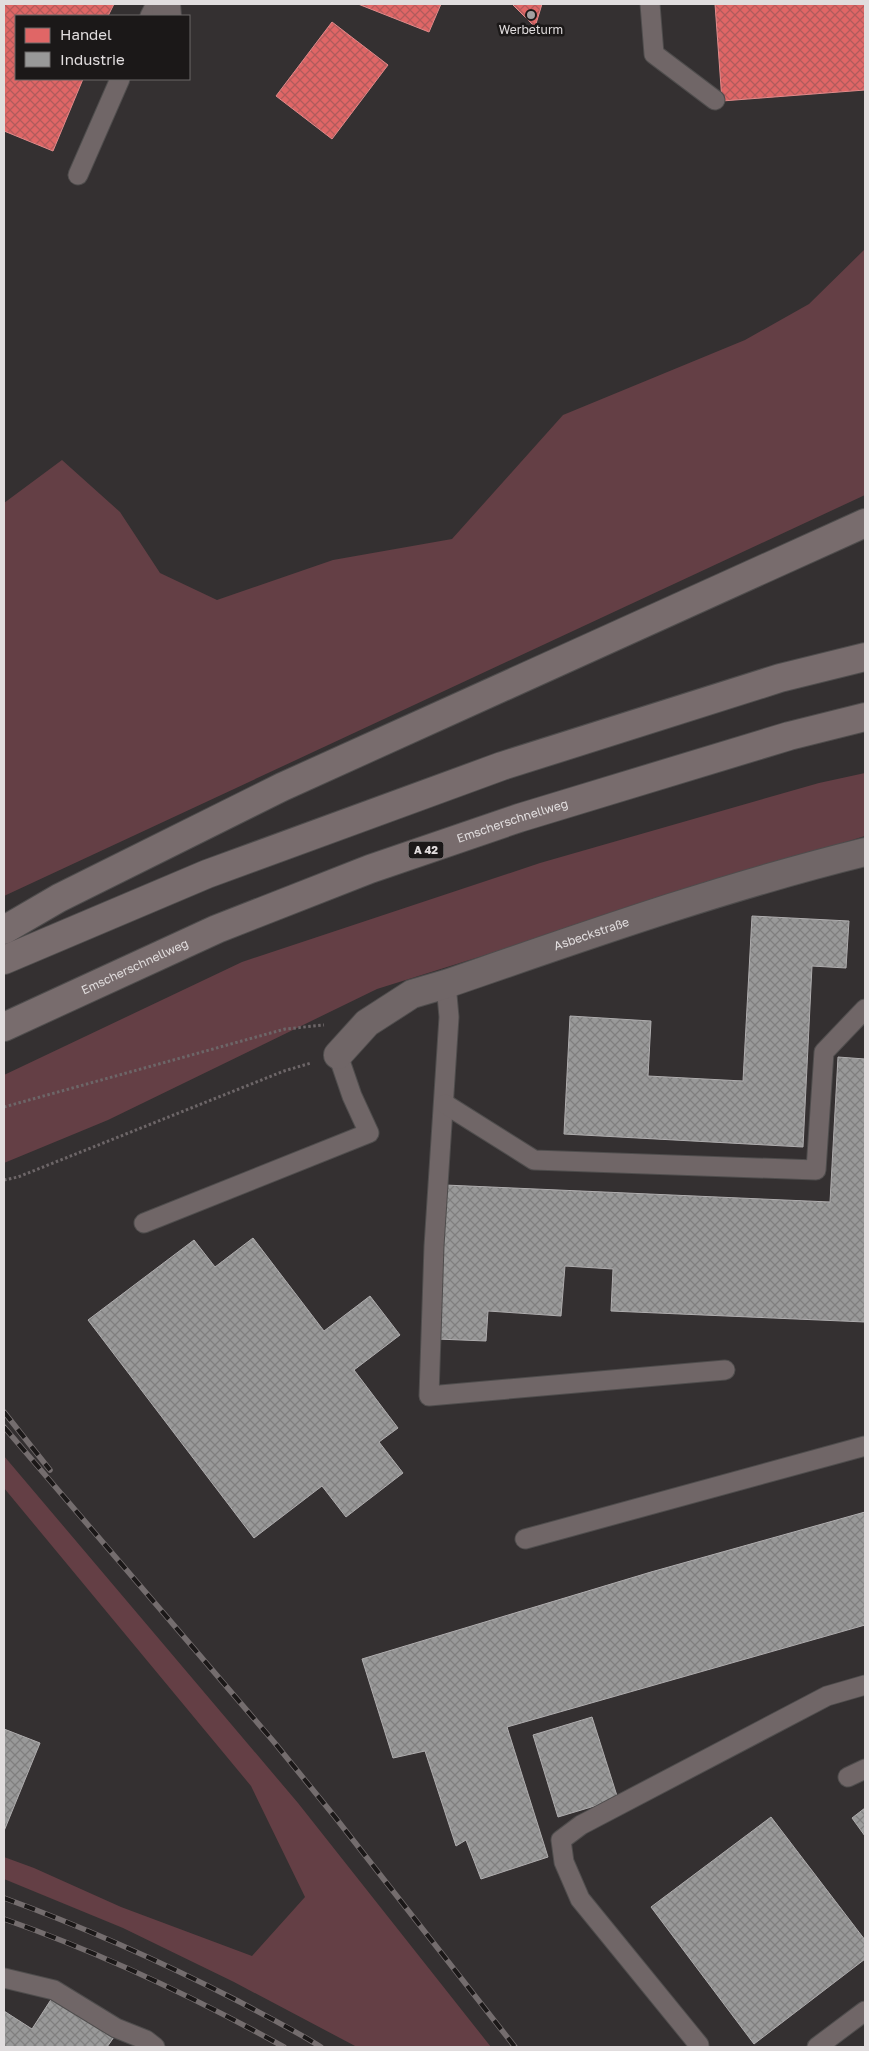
<svg xmlns="http://www.w3.org/2000/svg" width="869" height="2051" viewBox="0 0 869 2051" font-family="'Golos Text',sans-serif">
  <style>
    .grass { fill: #643f45 }
    .shops { fill: url(#shops-cross-hatch); stroke: #e08a8a }
    .industry { fill: url(#industry-cross-hatch); stroke: #afadae }
    .lines { fill: none; stroke-linecap: round; stroke-linejoin: round }
    .service-casing { stroke: #4f4d4d; stroke-width: 21 }
    .minor-casing { stroke: #4f4d4d; stroke-width: 30 }
    .motorway-casing { stroke: #4f4d4d; stroke-width: 30 }
    .path { stroke: #6d6668; stroke-width: 3; stroke-dasharray: 2.5 2.5; stroke-linecap: butt }
    .service { stroke: #706667; stroke-width: 19 }
    .minor { stroke: #706667; stroke-width: 28 }
    .motorway { stroke: #786c6d; stroke-width: 28 }
    .rail-casing { stroke: #746d6e; stroke-width: 5.5 }
    .rail { stroke: #1b1818; stroke-width: 4; stroke-dasharray: 11; stroke-linecap: butt }
    .poi-dot { fill: #a4a0a1; stroke: #1b1818; stroke-width: 2 }
    .labels { text-anchor: middle; stroke-width: 5; stroke-linejoin: round; paint-order: stroke }
    .shield { fill: #1b1818; stroke: #a6a2a3; stroke-width: 1 }
    .shield-label { font-size: 11px; font-weight: bold; fill: #e1ddde }
    .poi-label { font-size: 12px; fill: #e1ddde; stroke: #1b1818 }
    .street-label { font-size: 12px; fill: #e1ddde; stroke: #1b1818 }
  </style>
  <defs>
    <pattern id="shops-cross-hatch" width="8" height="8" patternUnits="userSpaceOnUse" patternTransform="scale(1.25)"><rect width="8" height="8" fill="#e06666"/><path d="M0 0l8 8M0 8l8-8" fill="none" stroke="#b15b5c"/></pattern>
    <pattern id="industry-cross-hatch" width="8" height="8" patternUnits="userSpaceOnUse" patternTransform="scale(1.25)"><rect width="8" height="8" fill="#999"/><path d="M0 0l8 8M0 8l8-8" fill="none" stroke="#807f7f"/></pattern>
  </defs>
  <rect width="100%" height="100%" fill="#343031"/>
  <g class="grass">
    <polygon points="865,249 865,495 4,896 4,503 62,460 120,512 160,573 217,600 333,560 452,539 563,415 745,340 809,304"/>
    <polygon points="865,773 865,836 377,989 108,1120 4,1163 4,1075 242,962 540,863 819,783"/>
    <polygon points="4,1456 298,1803 491,2047 357,2047 234,1982 123,1928 4,1879 4,1857 34,1868 121,1907 252,1956 305,1897 251,1786 4,1488"/>
  </g>
  <g class="shops">
    <polygon points="4,4 114,4 108,16 16,16 16,79 83,79 53,151 4,131"/>
    <polygon points="358,4 441,4 429,32"/>
    <polygon points="512,4 542,4 535,27"/>
    <polygon points="715,4 865,4 865,90 722,101"/>
    <polygon points="332,22 388,65 332,139 276,96"/>
  </g>
  <g class="industry">
    <polygon points="752,916 849,921 846,968 812,966 803,1147 564,1134 570,1016 651,1021 648,1076 743,1081"/>
    <polygon points="838,1057 865,1059 865,1322 611,1311 613,1269 565,1266 561,1316 488,1311 486,1341 437,1339 445,1185 830,1202"/>
    <polygon points="253,1238 324,1331 370,1296 400,1335 354,1370 398,1428 379,1442 403,1473 346,1517 322,1486 254,1538 88,1320 194,1240 215,1267"/>
    <polygon points="865,1512 865,1625 507,1727 548,1857 481,1879 466,1840 456,1846 425,1751 393,1758 362,1659 651,1572"/>
    <polygon points="592,1717 618,1799 558,1817 533,1735"/>
    <polygon points="4,1729 40,1743 4,1831"/>
    <polygon points="865,1808 865,1836 852,1818"/>
    <polygon points="771,1817 865,1940 865,1959 754,2044 651,1907"/>
    <polygon points="52,1998 114,2037 107,2047 4,2047 4,2011 32,2029"/>
  </g>
  <g class="lines">
    <defs>
      <g id="service">
        <polyline points="650,4 654,54 715,100"/>
        <polyline points="150,16 156,4"/>
        <polyline points="78,175 120,79"/>
        <polyline points="446,984 449,1017 434,1246 429,1396 725,1370"/>
        <polyline points="445,1104 534,1160 816,1170 824,1052 865,1009"/>
        <polyline points="144,1223 369,1133 352,1096 338,1055"/>
        <polyline points="525,1539 865,1446"/>
        <polyline points="848,1777 865,1769"/>
        <polyline points="4,1978 54,1990 116,2028 146,2040 155,2047"/>
        <polyline points="699,2045 580,1899 564,1862 561,1840 581,1825 827,1696 865,1685"/>
        <polyline points="817,2047 865,2011"/>
      </g>
      <g id="minor">
        <polyline points="166,4 167,16"/>
        <path id="s1" d="M338,1055L367,1023L412,994L446,984C585,936 723,887 865,852"/>
      </g>
      <g id="motorway">
        <polyline points="4,930 59,898 282,787 865,523"/>
        <polyline points="4,960 207,874 502,766 780,678 865,657"/>
        <path id="s2" d="M4,1027L217,929L370,869L519,818L789,736L865,717"/>
      </g>
    </defs>
    <use href="#service" class="service-casing"/>
    <use href="#minor" class="minor-casing"/>
    <use href="#motorway" class="motorway-casing"/>
    <g class="path">
      <polyline points="4,1107 285,1029 324,1025"/>
      <polyline points="4,1180 18,1177 284,1071 311,1063"/>
    </g>
    <use href="#service" class="service"/>
    <use href="#minor" class="minor"/>
    <use href="#motorway" class="motorway"/>
    <defs>
      <g id="rail">
        <polyline points="4,1412 50,1470"/>
        <polyline points="4,1427 274,1742 335,1817 515,2047"/>
        <path d="M4,1898C84,1927 162,1962 238,2001C266,2016 294,2030 321,2047"/>
        <path d="M4,1919C101,1953 194,1997 284,2047"/>
      </g>
    </defs>
    <use href="#rail" class="rail-casing"/>
    <use href="#rail" class="rail"/>
  </g>
  <circle class="poi-dot" cx="531" cy="15" r="5"/>
  <g class="labels">
    <rect class="shield" x="408.5" y="841.5" width="35" height="17" rx="4"/>
    <g class="shield-label">
      <text x="426" y="854">A 42</text>
    </g>
    <g class="poi-label">
      <text x="531" y="34">Werbeturm</text>
    </g>
    <g class="street-label">
      <text dy="4" stroke="none"><textPath href="#s2" startOffset="549">Emscherschnellweg</textPath></text>
      <text dy="4" stroke="none"><textPath href="#s1" startOffset="286">Asbeckstraße</textPath></text>
      <text dy="4" stroke="none"><textPath href="#s2" startOffset="144">Emscherschnellweg</textPath></text>
    </g>
  </g>
  <rect width="869" height="2051" fill="none" stroke="#e1ddde" stroke-width="10"/>
  <rect x="15" y="15" width="175" height="65" fill="#1b1818" stroke="#6a6767"/>
  <rect x="25" y="28" width="25" height="15" fill="#e06666" stroke="#6a6767"/>
  <text x="60" y="40" font-size="15" fill="#e1ddde">Handel</text>
  <rect x="25" y="52" width="25" height="15" fill="#999999" stroke="#6a6767"/>
  <text x="60" y="65" font-size="15" fill="#e1ddde">Industrie</text>
</svg>
